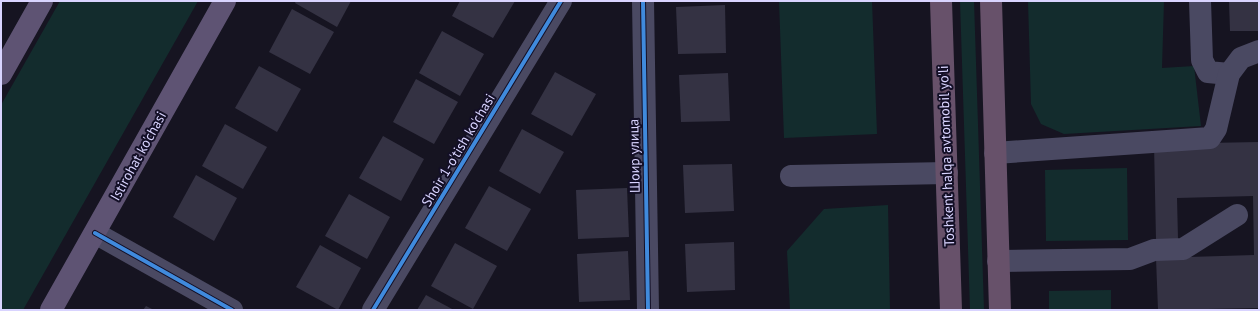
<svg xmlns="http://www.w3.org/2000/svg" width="1260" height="311" viewBox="0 0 1260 311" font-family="'PT Sans',sans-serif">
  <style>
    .green { fill: #132c2d }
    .building { fill: #343243 }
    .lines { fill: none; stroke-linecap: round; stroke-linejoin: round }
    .minor { stroke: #4a4962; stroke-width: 22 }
    .major { stroke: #5e5373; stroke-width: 22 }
    .highway { stroke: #67516a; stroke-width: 22 }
    .cycleway-casing { stroke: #130f26; stroke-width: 6 }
    .cycleway { stroke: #408adc; stroke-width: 4 }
    .labels { text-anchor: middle; stroke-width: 4; stroke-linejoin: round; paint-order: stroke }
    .street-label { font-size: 14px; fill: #d9d4ff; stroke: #130f26 }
  </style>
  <rect width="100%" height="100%" fill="#161421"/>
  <g class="green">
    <polygon points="60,1 198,1 23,310 1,310 1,105"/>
    <polygon points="779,1 872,1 877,134 784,138"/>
    <polygon points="960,1 974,1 984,310 970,310"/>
    <polygon points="1028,1 1164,1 1162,68 1194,66 1201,126 1064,134 1041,124 1031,104"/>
    <polygon points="1127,168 1128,240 1046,241 1045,170"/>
    <polygon points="888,205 890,310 790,310 787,251 824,209"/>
    <polygon points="1111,290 1111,310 1049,310 1049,291"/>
  </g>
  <g class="building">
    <polygon points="296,1 351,1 337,27 295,3"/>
    <polygon points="460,1 515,1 493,38 452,16"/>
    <polygon points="1229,1 1259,1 1259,31 1230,31"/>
    <polygon points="725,5 726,53 678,54 676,7"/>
    <polygon points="292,9 334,32 310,74 269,52"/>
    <polygon points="442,31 484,54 460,96 419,73"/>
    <polygon points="259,66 301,89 277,132 235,108"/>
    <polygon points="555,72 596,94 572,136 531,114"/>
    <polygon points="728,73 730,121 681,122 679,75"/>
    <polygon points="416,79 458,102 434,144 393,122"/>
    <polygon points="225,124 267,147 243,189 202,166"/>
    <polygon points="522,129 564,152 540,194 499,171"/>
    <polygon points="383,136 424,159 401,201 359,178"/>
    <polygon points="1259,142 1259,308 1158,310 1156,258 1254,255 1253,196 1177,198 1178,239 1156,240 1154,144"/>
    <polygon points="732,164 734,211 685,213 683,165"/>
    <polygon points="196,175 237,198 214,241 173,217"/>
    <polygon points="489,186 531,209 507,251 465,228"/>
    <polygon points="627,188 629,237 578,239 576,190"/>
    <polygon points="349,194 390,217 367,259 325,236"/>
    <polygon points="734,242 735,290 687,292 685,244"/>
    <polygon points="455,243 497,266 473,309 431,286"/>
    <polygon points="320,245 361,268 338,310 296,287"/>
    <polygon points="628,251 630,300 579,302 577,254"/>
    <polygon points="426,295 454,310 417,310"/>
    <polygon points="146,306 154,310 143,310"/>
  </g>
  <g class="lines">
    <g class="minor">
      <polyline points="643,1 648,310"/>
      <polyline points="1200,1 1202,60 1208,72 1229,74"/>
      <polyline points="995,153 1210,138 1216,129 1229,74 1241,58 1259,51"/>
      <polyline points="791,176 947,173"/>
      <polyline points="95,233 232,310"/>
      <polyline points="998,261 1130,259 1154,250 1183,249 1237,215"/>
      <polyline points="373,310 561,1"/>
    </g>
    <g class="major">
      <polyline points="1,74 42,1"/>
      <polyline points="51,310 225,1"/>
    </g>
    <g class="highway">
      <polyline points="941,1 951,310"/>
      <polyline points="991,1 1000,310"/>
    </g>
    <defs>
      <g id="cycleway">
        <polyline points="643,1 648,310"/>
        <polyline points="95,233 232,310"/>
        <polyline points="373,310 561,1"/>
      </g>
    </defs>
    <use href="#cycleway" class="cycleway-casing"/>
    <use href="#cycleway" class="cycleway"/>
  </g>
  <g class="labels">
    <g class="street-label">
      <text transform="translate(458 150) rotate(-59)" y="5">Shoir 1-o'tish ko'chasi</text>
      <text transform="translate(138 156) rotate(-61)" y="5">Istirohat ko'chasi</text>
      <text transform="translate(634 156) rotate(-91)" y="5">Шоир улица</text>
      <text transform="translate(946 156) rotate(-92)" y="5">Toshkent halqa avtomobil yo'li</text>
    </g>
  </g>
  <rect width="1260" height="311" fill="none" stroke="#d9d4ff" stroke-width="4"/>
</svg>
